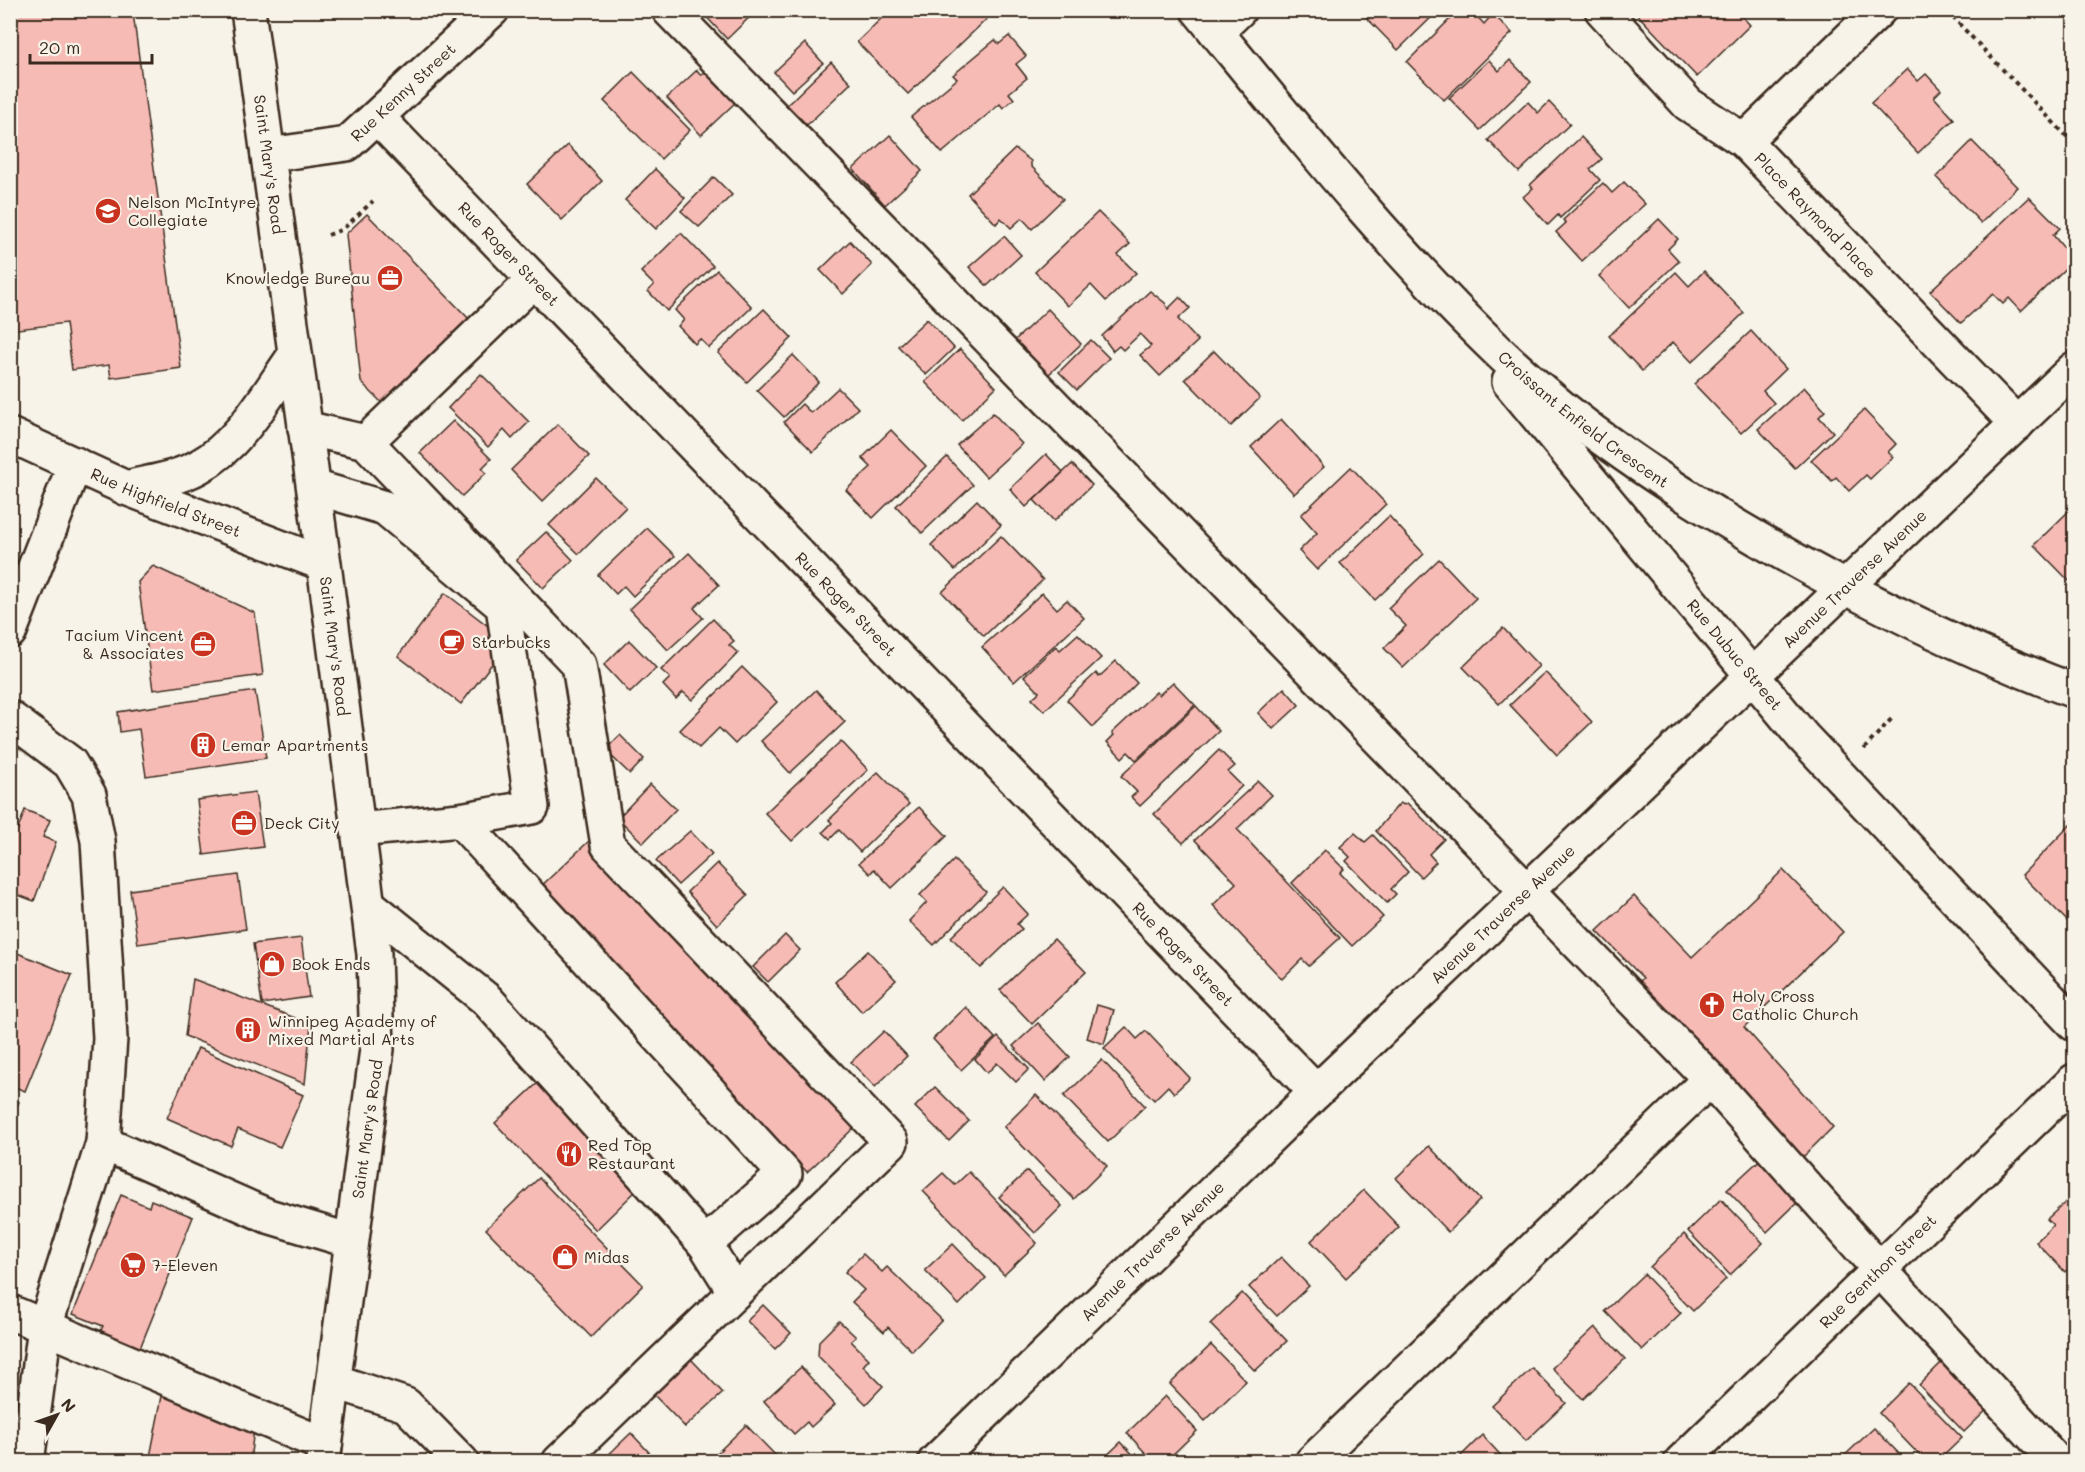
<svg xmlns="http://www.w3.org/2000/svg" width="2085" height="1472" viewBox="0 0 2085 1472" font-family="Mali,sans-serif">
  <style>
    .building { fill: #f7bbb6; stroke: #3b2a1e; stroke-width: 1.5 }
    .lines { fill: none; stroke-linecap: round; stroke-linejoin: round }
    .minor-casing { stroke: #3b2a1e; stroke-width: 38 }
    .highway-casing { stroke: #3b2a1e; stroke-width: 38 }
    .path { stroke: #3b2a1e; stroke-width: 4; stroke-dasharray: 4.5 4.5; stroke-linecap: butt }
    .minor { stroke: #f7f3e8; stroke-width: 33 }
    .highway { stroke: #f7f3e8; stroke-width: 33 }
    .labels { text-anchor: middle; stroke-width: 4.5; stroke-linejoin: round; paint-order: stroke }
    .street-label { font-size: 16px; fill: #3b2a1e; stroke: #f7f3e8 }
    .poi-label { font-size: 16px; fill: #3b2a1e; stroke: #f7f3e8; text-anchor: start }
  </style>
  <rect width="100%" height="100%" fill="#f7f3e8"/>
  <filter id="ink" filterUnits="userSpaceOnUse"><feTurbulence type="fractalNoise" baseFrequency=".0167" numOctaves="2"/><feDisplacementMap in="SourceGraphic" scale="12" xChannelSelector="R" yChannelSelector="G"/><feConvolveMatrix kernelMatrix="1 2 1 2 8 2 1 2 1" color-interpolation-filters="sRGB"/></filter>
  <g filter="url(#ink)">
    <g class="building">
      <polygon points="10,10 112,10 112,15 133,13 181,368 111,378 109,365 72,370 66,323 10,330"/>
      <polygon points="700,10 757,10 727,39"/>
      <polygon points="890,10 987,10 991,15 908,94 857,42"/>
      <polygon points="1364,10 1439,10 1398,50 1362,13"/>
      <polygon points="1459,10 1471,10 1484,24 1493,14 1512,33 1444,100 1407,62"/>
      <polygon points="1633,10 1736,10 1750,25 1697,77"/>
      <polygon points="2052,10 2066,10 2058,18"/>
      <polygon points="1009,36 1026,56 1016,64 1027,78 1009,93 1014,99 1003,108 1000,104 942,153 911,117 957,79 953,75 995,40 999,44"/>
      <polygon points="805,43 823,63 792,91 774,72"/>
      <polygon points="1489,60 1499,71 1510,60 1531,82 1480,130 1449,98"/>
      <polygon points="831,62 851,83 807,125 787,105"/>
      <polygon points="706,69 736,102 701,135 667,98 697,70 701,75"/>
      <polygon points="1907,69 1918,81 1926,74 1941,90 1934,97 1954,119 1918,153 1871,103"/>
      <polygon points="633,72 690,130 661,159 604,101"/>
      <polygon points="1528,102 1538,113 1549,102 1570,124 1519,172 1488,140"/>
      <polygon points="890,135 922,171 885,205 853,169"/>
      <polygon points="1581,137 1602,159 1590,169 1600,180 1560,218 1558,215 1548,225 1523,197 1533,188 1530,185"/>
      <polygon points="1972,141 2017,187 1981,223 1936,177"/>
      <polygon points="568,145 602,181 562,220 527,184"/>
      <polygon points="1015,149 1031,161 1031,166 1063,199 1032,229 1022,218 1011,228 1001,218 996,224 968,194"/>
      <polygon points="655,169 685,198 656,229 625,200"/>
      <polygon points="714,177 732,195 699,227 681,211"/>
      <polygon points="1624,182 1645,204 1582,261 1556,232 1566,223 1563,220 1603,183 1612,193"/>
      <polygon points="2029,197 2060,228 2053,235 2074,260 2021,311 2009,298 2003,304 1993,294 1961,323 1930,291"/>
      <polygon points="1098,212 1130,244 1118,255 1136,273 1106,301 1091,285 1068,306 1035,272"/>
      <polygon points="367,214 472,322 386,407 361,382 346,234"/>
      <polygon points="1659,219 1678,239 1668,249 1679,261 1629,308 1599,276"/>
      <polygon points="681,233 713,266 667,311 648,291 654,285 641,272"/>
      <polygon points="1004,236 1021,255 987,286 969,267"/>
      <polygon points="850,241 872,265 843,294 820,270"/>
      <polygon points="717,270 752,307 709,348 700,339 695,344 678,326 684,320 675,310"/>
      <polygon points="1704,271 1744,313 1692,362 1673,342 1642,371 1609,336 1676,272 1689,286"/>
      <polygon points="1150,291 1165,303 1168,309 1180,297 1190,308 1178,319 1198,341 1160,376 1140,355 1151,346 1140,334 1123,350 1119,346 1113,351 1102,336"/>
      <polygon points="764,309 792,338 747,382 718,353"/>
      <polygon points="1048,309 1081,344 1047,376 1014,341"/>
      <polygon points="927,319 954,348 926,375 898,346"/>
      <polygon points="1751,331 1786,369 1763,391 1774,403 1741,433 1694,384"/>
      <polygon points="1091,340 1109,358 1077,390 1059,372"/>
      <polygon points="960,349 996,387 962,420 925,382"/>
      <polygon points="1214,351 1260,398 1231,426 1185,379"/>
      <polygon points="793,355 819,382 784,417 757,390"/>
      <polygon points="481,374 529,422 512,439 504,430 488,447 448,408"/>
      <polygon points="1804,387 1825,411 1819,417 1833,432 1795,468 1758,429"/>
      <polygon points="838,388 858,408 813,452 784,422 802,404 811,413"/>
      <polygon points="1864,410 1896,444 1888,452 1893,457 1870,479 1866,475 1849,491 1836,477 1832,481 1811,460"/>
      <polygon points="993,413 1022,444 986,477 957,445"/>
      <polygon points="1281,419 1324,467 1294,494 1251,447"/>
      <polygon points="453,421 491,459 482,468 486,473 462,496 420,453"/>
      <polygon points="558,424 589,456 542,502 511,470"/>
      <polygon points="891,430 926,466 873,518 846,490 871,467 862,458"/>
      <polygon points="1046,454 1063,472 1026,507 1010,489"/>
      <polygon points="947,457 973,485 922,533 896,506"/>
      <polygon points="1072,464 1092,485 1054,521 1034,500"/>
      <polygon points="1351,467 1386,504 1317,570 1299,551 1317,533 1301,515"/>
      <polygon points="596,478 626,507 579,554 549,525"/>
      <polygon points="977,500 1001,525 955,570 931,545"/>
      <polygon points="2074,506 2074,584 2073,585 2034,545"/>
      <polygon points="1389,516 1424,554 1375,600 1340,563"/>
      <polygon points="647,528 675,556 633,596 624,586 616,594 598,575"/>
      <polygon points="546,532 573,560 543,588 516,560"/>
      <polygon points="1001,536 1043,580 984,636 942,592"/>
      <polygon points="689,553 719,585 694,608 703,618 668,650 630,609"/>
      <polygon points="1439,559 1476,598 1403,668 1384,648 1406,626 1388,608"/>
      <polygon points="153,566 255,613 263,675 153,690 138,582"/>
      <polygon points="445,593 492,629 498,656 461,704 398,656"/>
      <polygon points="1042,593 1057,609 1067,600 1084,618 1014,682 982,647"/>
      <polygon points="713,619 734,641 729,645 738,653 692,700 683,692 676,699 663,685 670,678 661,670"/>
      <polygon points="1503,628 1539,666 1499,704 1463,667"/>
      <polygon points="1078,634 1101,658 1044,711 1032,699 1039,692 1024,676 1056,646 1060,650"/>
      <polygon points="629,640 656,668 630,693 604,665"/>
      <polygon points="1116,661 1137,683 1093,727 1067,700 1096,673 1099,677"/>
      <polygon points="742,667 777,702 735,744 719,728 699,748 680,730"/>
      <polygon points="1545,672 1592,722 1557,755 1510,705"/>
      <polygon points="1173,682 1195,705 1136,760 1128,752 1122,758 1107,742 1114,735 1112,733 1156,692 1159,695"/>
      <polygon points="1284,688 1299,705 1273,729 1258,713"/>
      <polygon points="816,690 845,722 790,773 761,741"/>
      <polygon points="255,691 266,758 146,776 139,729 120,732 118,712"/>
      <polygon points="1196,706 1219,731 1140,806 1131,797 1137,792 1121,776"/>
      <polygon points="620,735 644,759 630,774 605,750"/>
      <polygon points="841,741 868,770 792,841 765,813"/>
      <polygon points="1219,750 1235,766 1228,772 1242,786 1183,843 1154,814"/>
      <polygon points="878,772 909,804 860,852 839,830 830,839 823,832 832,823 829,820"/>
      <polygon points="1258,781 1272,795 1237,829 1340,938 1309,966 1302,959 1282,979 1213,905 1236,883 1195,840"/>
      <polygon points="650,784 676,809 643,843 618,818"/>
      <polygon points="255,792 263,847 204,855 197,800"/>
      <polygon points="1400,803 1404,805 1407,803 1444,839 1429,854 1436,862 1421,877 1376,831"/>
      <polygon points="919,807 947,836 892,888 874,869 870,874 859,863"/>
      <polygon points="25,810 50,820 43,837 56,842 34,901 10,892 10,826 18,829"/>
      <polygon points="2071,824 2074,827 2074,928 2022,875"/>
      <polygon points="690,831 712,854 678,885 656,861"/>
      <polygon points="1355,833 1365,842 1373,835 1408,872 1391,889 1396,894 1387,903 1346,861 1350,857 1340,847"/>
      <polygon points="589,841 858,1124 807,1172 538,889"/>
      <polygon points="1325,850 1344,869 1340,873 1383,917 1352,946 1292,883"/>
      <polygon points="954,860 986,892 934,945 909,921 927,902 920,895"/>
      <polygon points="717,863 748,895 717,925 687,892"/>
      <polygon points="1783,870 1843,932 1744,1027 1833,1127 1803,1157 1638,983 1643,978 1597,931 1634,896 1692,957"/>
      <polygon points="238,875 246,929 138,944 130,890"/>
      <polygon points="1003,887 1028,914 1017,924 1022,929 981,968 951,937"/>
      <polygon points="785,935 800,950 768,982 753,967"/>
      <polygon points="301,938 309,997 262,1004 253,944"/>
      <polygon points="1054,939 1086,972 1032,1024 1000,990"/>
      <polygon points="10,950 72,975 25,1091 10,1085"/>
      <polygon points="868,951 896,980 862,1012 835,982"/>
      <polygon points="193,979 311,1024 305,1084 185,1036"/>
      <polygon points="1097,1005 1114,1010 1104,1044 1087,1038"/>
      <polygon points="966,1007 995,1038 961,1070 933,1039"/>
      <polygon points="1038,1023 1070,1057 1045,1081 1013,1046"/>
      <polygon points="1126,1027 1137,1039 1146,1031 1190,1078 1174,1093 1168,1086 1154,1100 1104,1048"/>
      <polygon points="884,1031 907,1056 875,1087 851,1062"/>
      <polygon points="998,1037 1029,1069 1016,1082 997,1063 987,1073 975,1059"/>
      <polygon points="198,1048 303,1095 280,1147 238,1129 231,1146 167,1118"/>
      <polygon points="1102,1060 1145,1106 1108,1142 1064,1096"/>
      <polygon points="542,1079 642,1185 596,1230 495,1123"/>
      <polygon points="935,1087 969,1121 949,1141 915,1107"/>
      <polygon points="1036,1095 1107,1166 1074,1199 1004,1127"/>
      <polygon points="10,1098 19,1102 10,1122"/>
      <polygon points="1429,1146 1480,1200 1448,1232 1396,1178"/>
      <polygon points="1765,1155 1804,1196 1767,1232 1727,1190"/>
      <polygon points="1027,1171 1062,1206 1035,1233 999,1197"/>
      <polygon points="969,1172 1037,1243 1004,1275 923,1191 943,1173 955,1185"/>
      <polygon points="539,1178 643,1285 591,1337 486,1229"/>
      <polygon points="1364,1190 1399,1227 1346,1278 1311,1241"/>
      <polygon points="121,1195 149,1207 151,1200 193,1217 140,1348 100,1332 103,1326 73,1314"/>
      <polygon points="2070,1198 2074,1203 2074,1262 2065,1272 2036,1242 2053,1225 2047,1219"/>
      <polygon points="1721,1199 1763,1243 1730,1275 1688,1231"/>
      <polygon points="1684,1234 1726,1279 1693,1311 1650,1267"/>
      <polygon points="953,1244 986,1278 959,1305 925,1270"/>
      <polygon points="863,1254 882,1272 887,1267 942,1320 912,1351 888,1327 884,1332 852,1302 864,1290 845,1272"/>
      <polygon points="1281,1257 1309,1286 1277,1316 1249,1287"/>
      <polygon points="1644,1274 1681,1313 1642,1350 1605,1311"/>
      <polygon points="1242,1293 1287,1341 1255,1371 1210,1324"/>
      <polygon points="763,1305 791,1333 775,1349 747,1321"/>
      <polygon points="839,1321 856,1337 851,1341 869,1359 863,1366 883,1386 866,1404 818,1356 819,1341"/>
      <polygon points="1595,1327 1625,1359 1583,1399 1552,1368"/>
      <polygon points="1211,1345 1246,1381 1205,1421 1170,1384"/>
      <polygon points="1951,1353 1996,1401 1964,1432 1919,1385"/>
      <polygon points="691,1359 723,1393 685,1427 653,1394"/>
      <polygon points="801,1367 835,1405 811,1427 807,1422 794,1434 764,1401"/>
      <polygon points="1532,1368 1566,1403 1526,1441 1492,1406"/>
      <polygon points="1909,1383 1962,1438 1937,1462 1926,1462 1879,1413"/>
      <polygon points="162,1396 254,1428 250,1462 149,1462"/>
      <polygon points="1165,1396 1197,1431 1165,1462 1154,1462 1127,1433"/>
      <polygon points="746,1425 779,1459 777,1462 708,1462"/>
      <polygon points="1874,1428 1907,1462 1847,1462 1843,1457"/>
      <polygon points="631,1433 658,1462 604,1459"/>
      <polygon points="1482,1435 1507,1462 1455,1462"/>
      <polygon points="1121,1442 1140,1462 1100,1462"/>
    </g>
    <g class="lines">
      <defs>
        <g id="minor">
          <polyline points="669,10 1710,1079 1880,1270 2057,1462"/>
          <path id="s1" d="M1198,10C1295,128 1391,249 1501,354C1579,428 1666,486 1758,539C1860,598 1964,650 2074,691"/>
          <polyline points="1602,10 1688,104 1744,141"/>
          <path id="s2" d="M1879,10L1744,141L2017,424"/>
          <polyline points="1216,32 1239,10"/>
          <path id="s3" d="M377,117L1316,1092"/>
          <path id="s4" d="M268,155L347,144L492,10"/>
          <path id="s5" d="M1509,382L1803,737L2074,1024"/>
          <polyline points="305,428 366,442 579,665 608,845 891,1142 559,1462"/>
          <path id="s6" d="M10,435L126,488L324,564"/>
          <polyline points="366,442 534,280"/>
          <polyline points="314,487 385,508 503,606 532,807 460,820 358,830"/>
          <polyline points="10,631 75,464"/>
          <polyline points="10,718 70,763 89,795 98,841 110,1038 103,1143 45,1327 27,1462"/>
          <polyline points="369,905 487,1000 705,1244 785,1174 460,820"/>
          <polyline points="103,1143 268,1216 351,1241"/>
          <polyline points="705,1244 735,1292"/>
          <polyline points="10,1312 325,1445"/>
          <polyline points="334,1381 406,1405 462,1462"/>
          <path id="s7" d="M935,1462L1316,1092L2074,369"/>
          <polyline points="1312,1462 1710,1079"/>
          <path id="s8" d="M1681,1462L2074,1081"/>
        </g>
        <g id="highway">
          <path id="s9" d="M248,10L324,564L374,954L377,1049L323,1462"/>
          <path d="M126,488C150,482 176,479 198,467C241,444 267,394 295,355"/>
        </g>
      </defs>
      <use href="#minor" class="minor-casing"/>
      <use href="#highway" class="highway-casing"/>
      <g class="path">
        <polyline points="1946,10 2074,144"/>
        <polyline points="328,235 343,229 373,201"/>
        <polyline points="1864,749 1894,716"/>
      </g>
      <use href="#minor" class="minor"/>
      <use href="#highway" class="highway"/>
    </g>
  </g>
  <defs>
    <symbol id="school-disc" viewBox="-11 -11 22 22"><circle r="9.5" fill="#c8321e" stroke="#f7f3e8"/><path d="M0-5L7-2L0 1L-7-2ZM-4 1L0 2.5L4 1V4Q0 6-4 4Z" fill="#fff"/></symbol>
    <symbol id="office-disc" viewBox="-11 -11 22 22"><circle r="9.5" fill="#c8321e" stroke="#f7f3e8"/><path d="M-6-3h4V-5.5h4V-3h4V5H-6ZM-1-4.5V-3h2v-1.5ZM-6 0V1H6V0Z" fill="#fff"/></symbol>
    <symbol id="cafe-disc" viewBox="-11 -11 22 22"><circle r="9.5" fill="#c8321e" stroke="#f7f3e8"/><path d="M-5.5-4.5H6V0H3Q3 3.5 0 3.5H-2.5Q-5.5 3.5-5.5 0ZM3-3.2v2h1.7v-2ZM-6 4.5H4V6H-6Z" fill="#fff"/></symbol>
    <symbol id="building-disc" viewBox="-11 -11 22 22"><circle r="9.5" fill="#c8321e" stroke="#f7f3e8"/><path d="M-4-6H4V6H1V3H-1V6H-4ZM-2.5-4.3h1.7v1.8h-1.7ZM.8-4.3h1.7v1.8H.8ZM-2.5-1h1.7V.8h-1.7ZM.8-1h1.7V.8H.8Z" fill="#fff"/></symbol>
    <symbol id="shop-disc" viewBox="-11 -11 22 22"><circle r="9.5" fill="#c8321e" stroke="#f7f3e8"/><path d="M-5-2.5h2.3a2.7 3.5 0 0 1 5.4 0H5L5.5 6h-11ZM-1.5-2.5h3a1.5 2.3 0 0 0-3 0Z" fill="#fff"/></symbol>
    <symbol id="church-disc" viewBox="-11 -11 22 22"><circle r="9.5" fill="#c8321e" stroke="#f7f3e8"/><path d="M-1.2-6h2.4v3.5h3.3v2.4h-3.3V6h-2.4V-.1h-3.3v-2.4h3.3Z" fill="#fff"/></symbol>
    <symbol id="restaurant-disc" viewBox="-11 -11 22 22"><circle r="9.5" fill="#c8321e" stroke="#f7f3e8"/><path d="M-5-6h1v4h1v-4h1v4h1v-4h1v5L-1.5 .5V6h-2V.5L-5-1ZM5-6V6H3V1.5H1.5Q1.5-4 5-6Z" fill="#fff"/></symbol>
    <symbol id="supermarket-disc" viewBox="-11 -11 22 22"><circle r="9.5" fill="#c8321e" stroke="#f7f3e8"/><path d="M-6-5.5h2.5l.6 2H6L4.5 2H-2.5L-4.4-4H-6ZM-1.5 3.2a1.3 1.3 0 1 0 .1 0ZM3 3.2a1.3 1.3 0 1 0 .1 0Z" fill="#fff"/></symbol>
  </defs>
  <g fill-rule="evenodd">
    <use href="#school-disc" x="93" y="196" width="30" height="30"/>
    <use href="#office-disc" x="375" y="263" width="30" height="30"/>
    <use href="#cafe-disc" x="437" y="627" width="30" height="30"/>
    <use href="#office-disc" x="188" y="629" width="30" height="30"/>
    <use href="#building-disc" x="188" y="730" width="30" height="30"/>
    <use href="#office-disc" x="229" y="808" width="30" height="30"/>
    <use href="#shop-disc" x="257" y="949" width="30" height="30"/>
    <use href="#church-disc" x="1697" y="990" width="30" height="30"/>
    <use href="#building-disc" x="233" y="1015" width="30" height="30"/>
    <use href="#restaurant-disc" x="554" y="1139" width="30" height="30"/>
    <use href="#shop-disc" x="550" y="1242" width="30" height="30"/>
    <use href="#supermarket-disc" x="118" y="1250" width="30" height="30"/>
  </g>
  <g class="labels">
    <g class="street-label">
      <text dy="6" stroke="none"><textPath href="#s4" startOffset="156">Rue Kenny Street</textPath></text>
      <text dy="6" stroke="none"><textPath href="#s9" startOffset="156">Saint Mary's Road</textPath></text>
      <text dy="6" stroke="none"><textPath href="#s2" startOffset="291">Place Raymond Place</textPath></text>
      <text dy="6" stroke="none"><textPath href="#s3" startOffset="190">Rue Roger Street</textPath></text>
      <text dy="6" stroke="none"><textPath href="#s1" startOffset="564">Croissant Enfield Crescent</textPath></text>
      <text dy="6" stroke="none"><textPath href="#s6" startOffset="170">Rue Highfield Street</textPath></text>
      <text dy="6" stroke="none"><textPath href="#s7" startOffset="1275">Avenue Traverse Avenue</textPath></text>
      <text dy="6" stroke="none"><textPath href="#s3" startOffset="676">Rue Roger Street</textPath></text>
      <text dy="6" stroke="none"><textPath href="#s9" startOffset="642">Saint Mary's Road</textPath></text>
      <text dy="6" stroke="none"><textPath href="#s5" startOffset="354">Rue Dubuc Street</textPath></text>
      <text dy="6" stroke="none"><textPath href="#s7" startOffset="789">Avenue Traverse Avenue</textPath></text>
      <text dy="6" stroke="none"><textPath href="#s3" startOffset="1162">Rue Roger Street</textPath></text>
      <text transform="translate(367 1129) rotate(-82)" y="6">Saint Mary's Road</text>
      <text dy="6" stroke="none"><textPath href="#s7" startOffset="303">Avenue Traverse Avenue</textPath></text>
      <text dy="6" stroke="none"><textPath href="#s8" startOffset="274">Rue Genthon Street</textPath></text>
    </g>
    <g class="poi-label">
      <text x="128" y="208">Nelson McIntyre<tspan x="128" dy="18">Collegiate</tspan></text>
      <text x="370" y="284" text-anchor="end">Knowledge Bureau</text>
      <text x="184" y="641" text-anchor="end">Tacium Vincent<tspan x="184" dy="18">&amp; Associates</tspan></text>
      <text x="472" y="648">Starbucks</text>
      <text x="222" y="751">Lemar Apartments</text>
      <text x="264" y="829">Deck City</text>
      <text x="292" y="970">Book Ends</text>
      <text x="1732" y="1002">Holy Cross<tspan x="1732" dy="18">Catholic Church</tspan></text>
      <text x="268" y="1027">Winnipeg Academy of<tspan x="268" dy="18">Mixed Martial Arts</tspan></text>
      <text x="588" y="1151">Red Top<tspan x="588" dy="18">Restaurant</tspan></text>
      <text x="584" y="1263">Midas</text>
      <text x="152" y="1271">7-Eleven</text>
    </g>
  </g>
  <rect width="2085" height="1472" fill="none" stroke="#f7f3e8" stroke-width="36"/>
  <rect x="18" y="18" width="2049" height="1436" fill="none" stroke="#3b2a1e" stroke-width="2" filter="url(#ink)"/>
  <g transform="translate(57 1415) rotate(50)" stroke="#f7f3e8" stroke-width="4.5" paint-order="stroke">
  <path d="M0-4.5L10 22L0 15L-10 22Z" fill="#3b2a1e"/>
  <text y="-9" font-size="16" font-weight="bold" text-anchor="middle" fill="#3b2a1e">N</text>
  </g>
  <path d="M30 54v9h122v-9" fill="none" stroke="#3b2a1e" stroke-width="3"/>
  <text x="39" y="54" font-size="18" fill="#3b2a1e" stroke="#f7f3e8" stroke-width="4.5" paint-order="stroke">20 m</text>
</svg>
